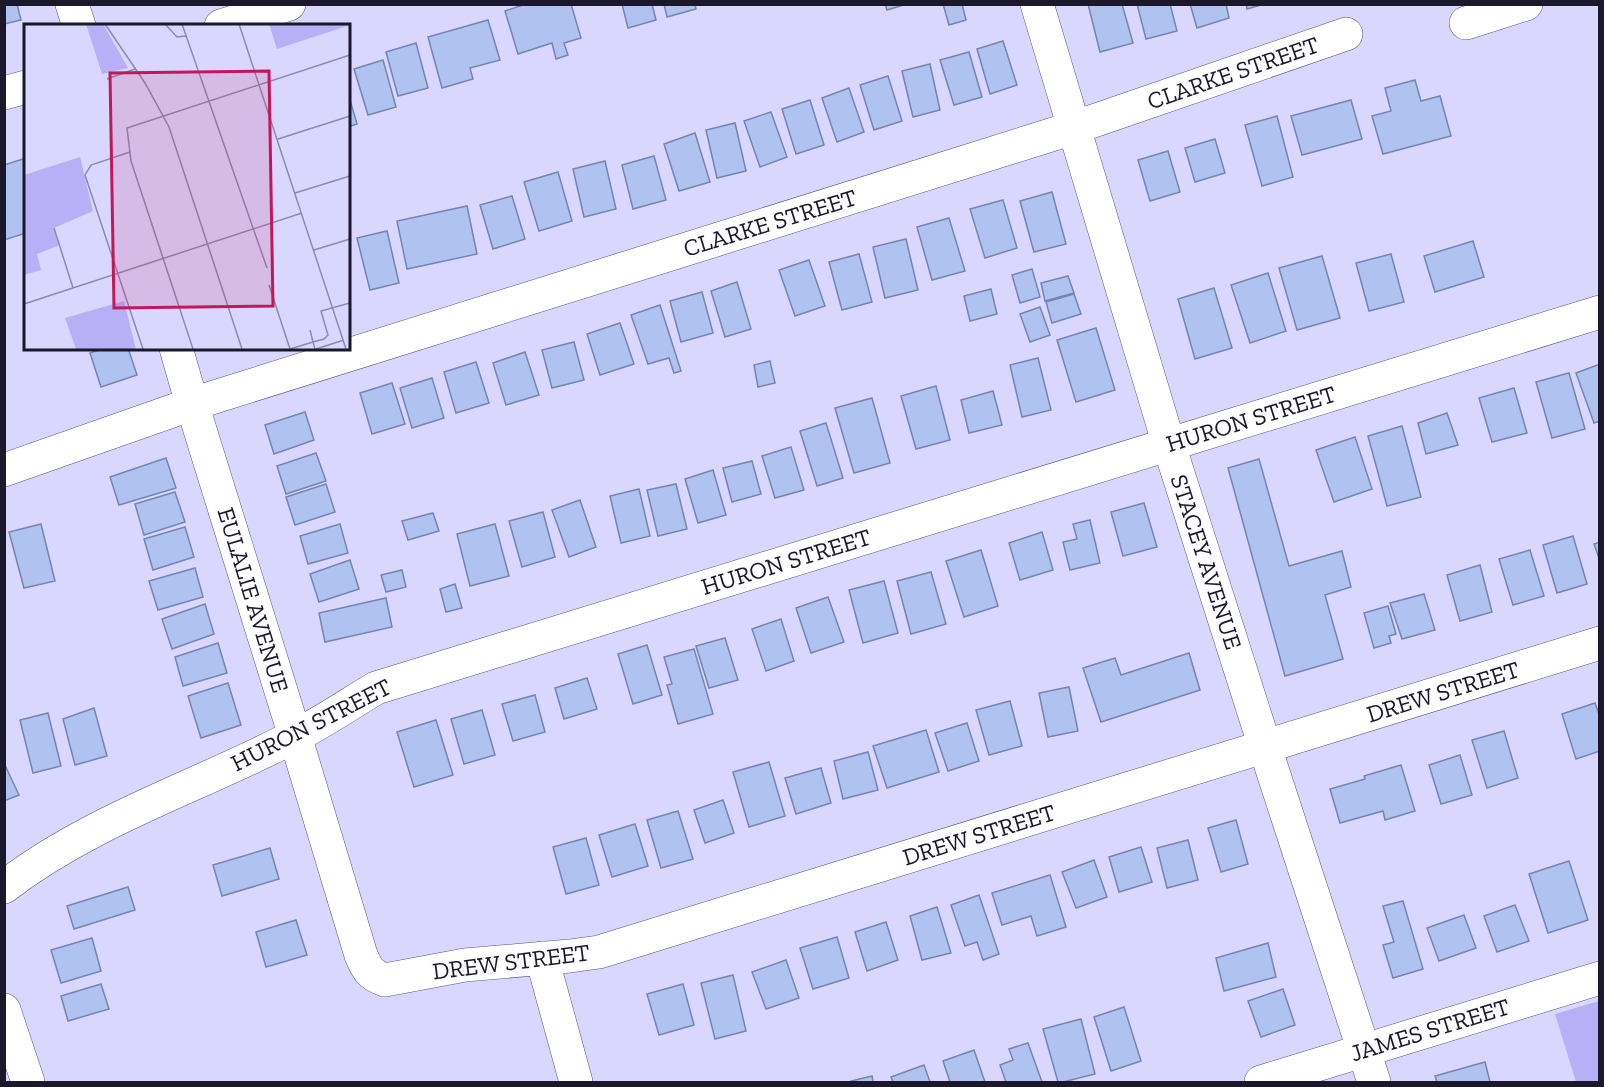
<svg xmlns="http://www.w3.org/2000/svg" width="1604" height="1087" viewBox="0 0 1604 1087" font-family="'Zilla Slab',serif">
  <style>
    .green { fill: #b7b0f6 }
    .building { fill: #b0c2f0; stroke: #7585b0; stroke-width: 1.5 }
    .lines { fill: none; stroke-linecap: round; stroke-linejoin: round }
    .minor-casing { stroke: #57537d; stroke-width: 34 }
    .major-casing { stroke: #57537d; stroke-width: 34 }
    .minor { stroke: #fff; stroke-width: 33 }
    .major { stroke: #fff; stroke-width: 33 }
    .labels { text-anchor: middle; stroke-width: 5; stroke-linejoin: round; paint-order: stroke }
    .street-label { font-size: 24px; fill: #1a182a; stroke: #fdfdfd }
    .inset-road { fill: none; stroke: #8d8baa; stroke-width: 1.5 }
    .view { fill: #c2185b; fill-opacity: 0.15; stroke: #c2185b; stroke-width: 3 }
    .inset-edge { fill: none; stroke: #1a182a; stroke-width: 3 }
  </style>
  <rect width="100%" height="100%" fill="#dad7ff"/>
  <polygon class="green" points="1599,1001 1599,1082 1576,1082 1555,1014"/>
  <g class="building">
    <polygon points="4,4 17,4 21,20 4,24"/>
    <polygon points="526,4 571,4 581,38 564,43 568,55 556,59 552,43 518,54 505,11"/>
    <polygon points="622,4 652,4 656,20 628,28"/>
    <polygon points="664,4 695,4 696,9 667,17"/>
    <polygon points="885,4 903,4 904,5 887,10"/>
    <polygon points="943,4 962,4 966,20 949,25"/>
    <polygon points="1088,4 1122,4 1133,43 1100,52"/>
    <polygon points="1137,4 1170,4 1177,31 1146,39"/>
    <polygon points="1190,4 1226,4 1229,18 1197,28"/>
    <polygon points="1246,4 1264,4 1247,9"/>
    <polygon points="488,20 500,60 470,68 473,79 442,88 428,37"/>
    <polygon points="1003,41 1017,85 990,94 977,49"/>
    <polygon points="416,43 428,88 398,96 386,52"/>
    <polygon points="969,52 982,97 954,105 940,60"/>
    <polygon points="383,60 396,107 368,115 354,69"/>
    <polygon points="930,64 940,110 913,117 902,71"/>
    <polygon points="888,76 902,121 874,130 860,85"/>
    <polygon points="1415,80 1421,101 1440,96 1451,136 1383,154 1372,116 1391,111 1385,88"/>
    <polygon points="849,88 864,132 837,142 822,98"/>
    <polygon points="348,93 357,124 348,127"/>
    <polygon points="810,100 824,145 796,154 782,109"/>
    <polygon points="1351,100 1362,139 1302,155 1291,116"/>
    <polygon points="771,112 787,157 760,167 744,121"/>
    <polygon points="1277,116 1293,177 1262,186 1245,125"/>
    <polygon points="735,123 746,171 717,178 706,130"/>
    <polygon points="695,133 710,182 679,191 664,144"/>
    <polygon points="1215,139 1225,173 1195,182 1185,148"/>
    <polygon points="1168,151 1180,192 1150,201 1138,160"/>
    <polygon points="654,156 666,200 633,209 622,165"/>
    <polygon points="26,158 26,233 4,240 4,165"/>
    <polygon points="605,161 616,209 584,217 573,169"/>
    <polygon points="558,172 572,221 539,231 524,182"/>
    <polygon points="1052,192 1066,244 1034,252 1020,201"/>
    <polygon points="512,196 525,239 493,249 480,205"/>
    <polygon points="1003,200 1017,248 985,258 970,209"/>
    <polygon points="467,206 477,254 407,269 397,221"/>
    <polygon points="949,218 965,271 932,280 917,227"/>
    <polygon points="387,231 399,283 370,290 357,238"/>
    <polygon points="906,239 918,290 885,298 873,247"/>
    <polygon points="1473,241 1484,277 1435,292 1424,256"/>
    <polygon points="859,254 872,302 842,310 829,262"/>
    <polygon points="1391,254 1404,302 1369,311 1356,263"/>
    <polygon points="1322,256 1340,318 1297,330 1279,268"/>
    <polygon points="809,260 825,306 795,316 779,270"/>
    <polygon points="1032,269 1040,297 1020,303 1012,275"/>
    <polygon points="1268,273 1286,331 1250,343 1231,285"/>
    <polygon points="1068,276 1074,293 1045,301 1041,283"/>
    <polygon points="737,282 751,329 725,337 711,291"/>
    <polygon points="1214,288 1232,348 1195,359 1178,299"/>
    <polygon points="991,289 997,314 970,321 964,296"/>
    <polygon points="702,292 713,333 681,342 670,301"/>
    <polygon points="1074,294 1081,314 1052,323 1046,302"/>
    <polygon points="660,305 681,371 674,373 669,358 648,364 631,315"/>
    <polygon points="1040,307 1050,335 1030,342 1020,314"/>
    <polygon points="620,323 634,364 600,375 587,334"/>
    <polygon points="1096,328 1115,390 1076,402 1057,340"/>
    <polygon points="574,342 584,380 552,388 542,350"/>
    <polygon points="104,348 128,348 137,375 101,387 90,353"/>
    <polygon points="525,352 539,395 506,405 493,363"/>
    <polygon points="1038,358 1051,410 1022,417 1010,365"/>
    <polygon points="770,361 775,383 758,387 754,365"/>
    <polygon points="476,362 489,403 456,413 444,372"/>
    <polygon points="1600,364 1600,421 1594,423 1576,373"/>
    <polygon points="1569,373 1585,429 1552,438 1536,382"/>
    <polygon points="432,378 444,418 412,428 400,388"/>
    <polygon points="392,383 405,424 372,434 360,393"/>
    <polygon points="936,386 950,440 916,449 901,396"/>
    <polygon points="1514,388 1527,433 1492,442 1479,398"/>
    <polygon points="993,391 1002,425 969,433 961,400"/>
    <polygon points="872,398 890,463 854,473 835,408"/>
    <polygon points="305,412 314,440 274,454 265,425"/>
    <polygon points="1447,413 1458,445 1426,454 1418,423"/>
    <polygon points="826,423 843,478 817,486 800,431"/>
    <polygon points="1402,426 1421,497 1387,506 1368,436"/>
    <polygon points="1355,437 1372,489 1334,502 1316,450"/>
    <polygon points="791,447 804,490 775,498 762,456"/>
    <polygon points="316,453 326,481 286,494 277,466"/>
    <polygon points="166,458 176,488 119,505 110,477"/>
    <polygon points="1259,459 1289,566 1342,551 1351,587 1325,595 1343,659 1285,676 1228,468"/>
    <polygon points="752,461 761,494 732,502 723,468"/>
    <polygon points="713,470 726,515 698,523 685,479"/>
    <polygon points="326,484 335,512 295,525 286,497"/>
    <polygon points="676,484 687,529 658,536 647,490"/>
    <polygon points="639,489 650,536 621,543 610,496"/>
    <polygon points="175,492 185,522 144,535 135,504"/>
    <polygon points="580,500 596,547 569,557 552,510"/>
    <polygon points="1144,503 1157,547 1123,556 1111,512"/>
    <polygon points="543,512 555,557 522,567 509,521"/>
    <polygon points="433,513 439,531 408,540 402,521"/>
    <polygon points="1090,520 1100,563 1070,570 1063,542 1077,539 1073,524"/>
    <polygon points="41,524 55,581 24,588 9,532"/>
    <polygon points="340,524 348,553 308,564 300,536"/>
    <polygon points="495,524 509,576 470,586 457,534"/>
    <polygon points="185,527 194,557 153,570 144,539"/>
    <polygon points="1042,532 1053,570 1020,580 1009,543"/>
    <polygon points="1573,536 1587,584 1557,593 1543,545"/>
    <polygon points="1600,542 1600,561 1594,544"/>
    <polygon points="981,550 998,606 964,617 946,561"/>
    <polygon points="1530,550 1544,596 1513,605 1499,559"/>
    <polygon points="350,560 359,589 319,602 310,574"/>
    <polygon points="1480,565 1492,612 1460,621 1447,575"/>
    <polygon points="195,568 203,597 158,610 149,581"/>
    <polygon points="402,570 406,587 386,592 381,575"/>
    <polygon points="931,572 946,624 911,634 897,581"/>
    <polygon points="884,581 898,633 863,643 849,590"/>
    <polygon points="455,584 462,608 446,612 440,589"/>
    <polygon points="1424,594 1435,630 1402,639 1390,603"/>
    <polygon points="828,597 844,642 811,653 796,608"/>
    <polygon points="386,598 392,627 325,642 319,613"/>
    <polygon points="205,604 214,634 172,649 162,619"/>
    <polygon points="1388,606 1396,634 1389,636 1391,643 1374,648 1364,613"/>
    <polygon points="781,619 794,661 766,671 752,629"/>
    <polygon points="725,638 738,680 709,688 696,646"/>
    <polygon points="218,643 227,673 183,686 175,657"/>
    <polygon points="647,645 662,695 633,704 618,654"/>
    <polygon points="694,649 713,714 678,724 667,685 672,684 664,657"/>
    <polygon points="1189,653 1200,690 1101,722 1083,668 1115,658 1121,675"/>
    <polygon points="587,678 597,709 564,719 555,688"/>
    <polygon points="228,683 241,725 201,738 188,696"/>
    <polygon points="1069,687 1078,731 1048,737 1039,693"/>
    <polygon points="535,695 545,732 513,741 502,704"/>
    <polygon points="1010,701 1022,746 989,755 976,710"/>
    <polygon points="1595,703 1600,717 1600,751 1576,759 1562,714"/>
    <polygon points="94,708 107,756 75,765 63,719"/>
    <polygon points="482,710 495,755 464,764 451,719"/>
    <polygon points="48,713 61,766 33,773 20,720"/>
    <polygon points="436,720 453,775 414,787 397,732"/>
    <polygon points="967,723 979,761 948,771 935,733"/>
    <polygon points="926,730 939,772 887,788 873,746"/>
    <polygon points="1504,731 1518,778 1487,788 1472,740"/>
    <polygon points="868,752 878,790 843,799 834,761"/>
    <polygon points="1460,755 1472,795 1441,804 1429,765"/>
    <polygon points="769,762 785,816 749,827 733,772"/>
    <polygon points="4,763 19,795 4,801"/>
    <polygon points="1401,765 1415,811 1385,820 1383,811 1340,823 1330,789 1365,779 1364,776"/>
    <polygon points="821,768 831,803 796,814 785,778"/>
    <polygon points="723,800 734,833 705,843 694,810"/>
    <polygon points="678,811 693,859 661,868 647,820"/>
    <polygon points="1236,820 1248,864 1221,872 1208,828"/>
    <polygon points="635,824 648,866 612,877 599,835"/>
    <polygon points="586,838 599,885 566,894 553,847"/>
    <polygon points="1188,840 1198,880 1167,888 1157,848"/>
    <polygon points="1141,847 1152,882 1119,892 1109,857"/>
    <polygon points="270,848 279,879 222,896 213,865"/>
    <polygon points="1094,860 1107,897 1076,908 1062,872"/>
    <polygon points="1569,861 1588,920 1548,933 1529,874"/>
    <polygon points="1050,875 1066,927 1037,936 1031,916 1002,925 992,893"/>
    <polygon points="128,887 135,910 74,929 67,906"/>
    <polygon points="979,895 999,954 983,960 977,942 965,946 951,905"/>
    <polygon points="1403,901 1423,969 1393,978 1383,945 1394,942 1383,906"/>
    <polygon points="1515,905 1529,941 1497,952 1484,916"/>
    <polygon points="937,907 951,953 922,960 910,916"/>
    <polygon points="1464,915 1476,948 1439,961 1427,928"/>
    <polygon points="296,920 307,955 266,967 256,932"/>
    <polygon points="886,922 898,960 867,971 855,932"/>
    <polygon points="837,937 849,978 813,989 800,948"/>
    <polygon points="92,938 101,971 61,983 51,950"/>
    <polygon points="1268,943 1276,977 1224,991 1216,958"/>
    <polygon points="786,960 799,998 766,1009 752,972"/>
    <polygon points="733,975 746,1031 715,1039 701,983"/>
    <polygon points="101,984 109,1009 68,1021 61,996"/>
    <polygon points="683,984 694,1025 659,1035 647,994"/>
    <polygon points="1283,989 1295,1025 1261,1037 1248,1001"/>
    <polygon points="1124,1007 1141,1061 1111,1071 1094,1017"/>
    <polygon points="1081,1019 1095,1074 1063,1082 1058,1082 1043,1029"/>
    <polygon points="1028,1043 1042,1082 1006,1082 1000,1065 1013,1060 1009,1049"/>
    <polygon points="974,1050 985,1082 950,1082 943,1061"/>
    <polygon points="1485,1062 1490,1082 1437,1082 1435,1076"/>
    <polygon points="924,1065 930,1082 893,1082 891,1077"/>
    <polygon points="872,1076 873,1082 851,1082 851,1081"/>
  </g>
  <g class="lines">
    <defs>
      <g id="minor">
        <polyline points="72,4 79,26"/>
        <polyline points="1037,4 1169,445 1272,769 1374,1082"/>
        <polyline points="1466,23 1526,4"/>
        <path d="M176,348L192,404L295,736L361,955C367,969 370,975 385,980L465,965L570,956L599,952L1600,643"/>
        <polyline points="4,470 192,404 1073,128 1346,34"/>
        <path d="M4,887C91,820 197,787 293,737C322,723 349,704 376,688L1600,312"/>
        <polyline points="542,958 576,1082"/>
        <polyline points="4,1010 28,1082"/>
        <polyline points="1261,1082 1600,978"/>
      </g>
      <g id="major">
        <polyline points="221,26 289,4"/>
        <polyline points="4,93 26,87"/>
      </g>
    </defs>
    <use href="#minor" class="minor-casing"/>
    <use href="#major" class="major-casing"/>
    <use href="#minor" class="minor"/>
    <use href="#major" class="major"/>
  </g>
  <g class="labels">
    <g class="street-label">
      <text transform="translate(1233 73) rotate(-19)" y="8">CLARKE STREET</text>
      <text transform="translate(770 223) rotate(-17)" y="8">CLARKE STREET</text>
      <text transform="translate(1251 419) rotate(-17)" y="8">HURON STREET</text>
      <text transform="translate(786 562) rotate(-17)" y="8">HURON STREET</text>
      <text transform="translate(1206 562) rotate(72)" y="8">STACEY AVENUE</text>
      <text transform="translate(253 600) rotate(73)" y="8">EULALIE AVENUE</text>
      <text transform="translate(1443 692) rotate(-17)" y="8">DREW STREET</text>
      <text transform="translate(311 725) rotate(-27)" y="8">HURON STREET</text>
      <text transform="translate(979 835) rotate(-17)" y="8">DREW STREET</text>
      <text transform="translate(511 962) rotate(-7)" y="8">DREW STREET</text>
      <text transform="translate(1430 1030) rotate(-17)" y="8">JAMES STREET</text>
    </g>
  </g>
  <g transform="translate(24 24)">
    <rect width="326" height="326" fill="#dad7ff"/>
    <path d="M62,0H79L104,44L78,50ZM245,0H325L326,1L253,25ZM56,133L69,187L30,204L36,221L13,230L17,246L0,251V151ZM100,277L112,325H52L41,294Z" fill="#b7b0f6"/>
    <path class="inset-road" d="M81,0L121,59L145,103L218,325M141,0L153,13L162,12M158,0L243,244M215,0L322,325M83,55L111,45M254,115L326,92M106,128L67,141L61,151L119,325M271,169L326,152M30,204L49,264M290,226L326,215M245,261L266,325M0,280L278,189M286,306L289,318L300,315L304,311L297,287L326,279M169,325L107,137L103,104L326,31M266,325L289,318L291,325M292,325L320,316"/>
    <path class="view" d="M245,47L249,282L90,284L86,49Z"/>
    <rect width="326" height="326" class="inset-edge"/>
  </g>
  <rect width="1604" height="1087" fill="none" stroke="#1a182a" stroke-width="12"/>
</svg>
